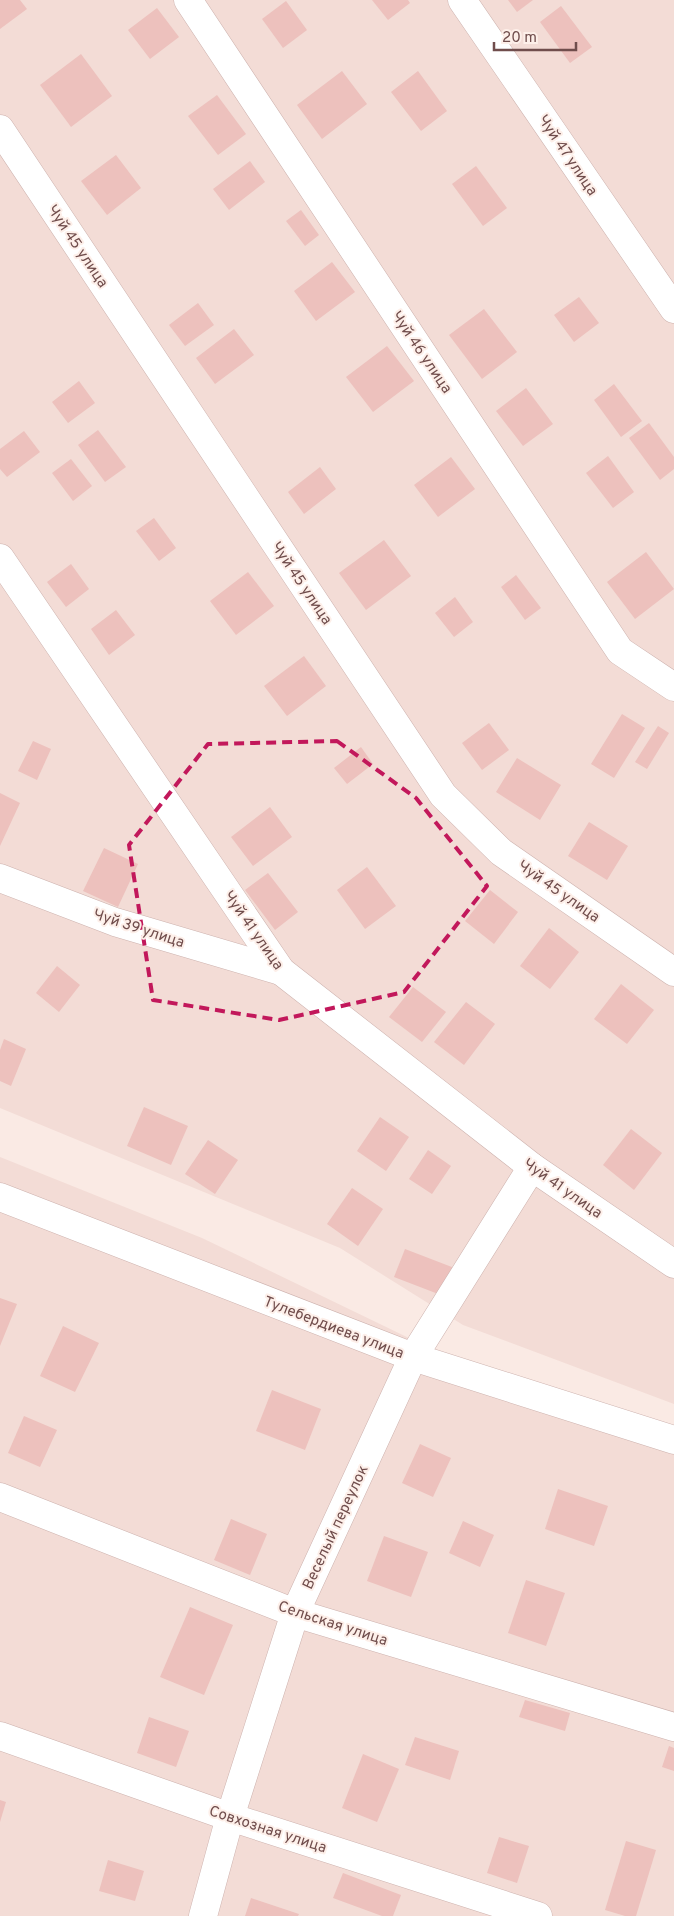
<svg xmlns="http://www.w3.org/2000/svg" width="674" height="1916" viewBox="0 0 674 1916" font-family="Overpass,sans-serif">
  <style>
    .residential { fill: #f3dcd6 }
    .building { fill: #edc1bd }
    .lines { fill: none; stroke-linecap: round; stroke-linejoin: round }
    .minor-casing { stroke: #cdb2ae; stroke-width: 29 }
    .minor { stroke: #fff; stroke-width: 28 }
    .marked { fill: none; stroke: #c2185b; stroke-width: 4; stroke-dasharray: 10 6; stroke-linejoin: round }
    .labels { text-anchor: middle; stroke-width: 4; stroke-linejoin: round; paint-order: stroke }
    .street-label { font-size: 15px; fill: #704d4c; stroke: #fdefe9 }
  </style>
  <rect width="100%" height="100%" fill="#faeae4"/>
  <g class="residential">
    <polygon points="0,0 674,0 674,1404 463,1325 340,1248 0,1108"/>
    <polygon points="0,1157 202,1238 442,1354 674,1429 674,1916 0,1916"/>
  </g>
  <g class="building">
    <polygon points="0,0 20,0 27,9 0,29"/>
    <polygon points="372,0 408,0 410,3 388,20"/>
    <polygon points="508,0 533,0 517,12"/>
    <polygon points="286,1 307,30 283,48 262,19"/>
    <polygon points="561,6 592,47 570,63 540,22"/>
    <polygon points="157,8 179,37 150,59 128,30"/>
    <polygon points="81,54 112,96 71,127 40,85"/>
    <polygon points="342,71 367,104 322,139 297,105"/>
    <polygon points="418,71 447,111 421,131 391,92"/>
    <polygon points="217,95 246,134 218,155 188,116"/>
    <polygon points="116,155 141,188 107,215 81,181"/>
    <polygon points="250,161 265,182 229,210 213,189"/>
    <polygon points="476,166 507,208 483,226 452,184"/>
    <polygon points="301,210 319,235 305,246 286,221"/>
    <polygon points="332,262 355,292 316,321 294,291"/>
    <polygon points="579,297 599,323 574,342 554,315"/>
    <polygon points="198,303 214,325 185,346 169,325"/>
    <polygon points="484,309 517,352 482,379 449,335"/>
    <polygon points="234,329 254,355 215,384 196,358"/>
    <polygon points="387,346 414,381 373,412 346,377"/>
    <polygon points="79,381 95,403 68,423 52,402"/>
    <polygon points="614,384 642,421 621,437 594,400"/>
    <polygon points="526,388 553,424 523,446 496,411"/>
    <polygon points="649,423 674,457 674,469 660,480 629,438"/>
    <polygon points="98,430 126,467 105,482 78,445"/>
    <polygon points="24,431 40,452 7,477 0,469 0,449"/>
    <polygon points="608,456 634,492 613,508 586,473"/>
    <polygon points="451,457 475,489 438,517 414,485"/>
    <polygon points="71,459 92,486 73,501 52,473"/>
    <polygon points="320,467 336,489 304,514 288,492"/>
    <polygon points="154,518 176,548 159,561 136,531"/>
    <polygon points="384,540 411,576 366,610 339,573"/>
    <polygon points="646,552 674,589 635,619 607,582"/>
    <polygon points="71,564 89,589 66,607 47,582"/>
    <polygon points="248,572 274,606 236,635 210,601"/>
    <polygon points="516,575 541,608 525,620 501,587"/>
    <polygon points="455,597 473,622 454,637 435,613"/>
    <polygon points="116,610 135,635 109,655 91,629"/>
    <polygon points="304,656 326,686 287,716 264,686"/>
    <polygon points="622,714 645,728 614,778 591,764"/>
    <polygon points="489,723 509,750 482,770 462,743"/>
    <polygon points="658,726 669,733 647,769 635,762"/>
    <polygon points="33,741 51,749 37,780 18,771"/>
    <polygon points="361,747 373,764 347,784 334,768"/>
    <polygon points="517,758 561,785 540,820 496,792"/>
    <polygon points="0,793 20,803 0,846"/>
    <polygon points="270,807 292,837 253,866 231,837"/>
    <polygon points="589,822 628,846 607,880 568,856"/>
    <polygon points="104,848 138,864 118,907 83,891"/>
    <polygon points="367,867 396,906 365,929 337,890"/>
    <polygon points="268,873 298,912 275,930 245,890"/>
    <polygon points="490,890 518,912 494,944 465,921"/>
    <polygon points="549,928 579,952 550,989 520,966"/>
    <polygon points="57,966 80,985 59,1012 36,993"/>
    <polygon points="621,984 654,1010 627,1044 594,1019"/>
    <polygon points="413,987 446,1012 422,1042 389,1017"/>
    <polygon points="466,1002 495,1024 464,1065 434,1042"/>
    <polygon points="4,1039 26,1049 11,1086 0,1081 0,1050"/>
    <polygon points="144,1107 188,1126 171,1165 127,1146"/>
    <polygon points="380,1117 409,1137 386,1171 357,1151"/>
    <polygon points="631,1129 662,1153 634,1190 603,1165"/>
    <polygon points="208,1140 238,1160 215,1194 185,1174"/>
    <polygon points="428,1150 451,1166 432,1194 409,1179"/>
    <polygon points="352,1188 383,1209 358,1246 327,1224"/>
    <polygon points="405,1249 457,1269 446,1297 394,1277"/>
    <polygon points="0,1298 17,1304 0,1346"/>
    <polygon points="63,1326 99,1343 75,1392 40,1376"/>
    <polygon points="272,1390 321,1409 305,1450 256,1431"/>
    <polygon points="24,1416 57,1430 40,1467 8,1453"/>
    <polygon points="420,1444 451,1458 433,1497 402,1483"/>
    <polygon points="558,1489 608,1506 594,1546 545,1529"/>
    <polygon points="231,1519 267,1534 250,1575 214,1560"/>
    <polygon points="463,1521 494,1535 480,1567 449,1553"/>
    <polygon points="384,1536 428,1552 411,1597 367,1581"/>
    <polygon points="526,1580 565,1593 546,1646 508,1633"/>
    <polygon points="190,1607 233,1625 204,1695 160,1677"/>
    <polygon points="525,1700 570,1713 565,1731 519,1717"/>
    <polygon points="149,1717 189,1731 176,1767 137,1753"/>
    <polygon points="415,1737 459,1751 450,1780 405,1765"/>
    <polygon points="669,1746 674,1748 674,1771 662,1767"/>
    <polygon points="363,1754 399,1769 377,1822 342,1808"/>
    <polygon points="0,1800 6,1802 0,1822"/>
    <polygon points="499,1837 529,1846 517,1883 487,1873"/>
    <polygon points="626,1841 656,1850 636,1916 625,1916 605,1910"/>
    <polygon points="108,1860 144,1871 135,1901 99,1891"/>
    <polygon points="343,1873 401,1895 393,1916 382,1916 333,1898"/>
    <polygon points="251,1898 299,1914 298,1916 245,1916"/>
  </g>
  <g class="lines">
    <defs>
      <g id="minor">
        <polyline points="188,0 620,651 674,687"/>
        <polyline points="462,0 674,309"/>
        <polyline points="0,129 443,795 501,852 674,972"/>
        <polyline points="0,558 281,971 532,1167 674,1264"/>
        <polyline points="0,878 115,922 281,971"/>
        <polyline points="0,1197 413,1357 674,1440"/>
        <polyline points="0,1497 295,1613 674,1727"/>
        <polyline points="0,1736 230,1817 538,1916"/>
        <polyline points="203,1916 230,1817 295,1613 413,1357 532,1167"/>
      </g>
    </defs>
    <use href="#minor" class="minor-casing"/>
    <use href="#minor" class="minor"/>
  </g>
  <path class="marked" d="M337,741L416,798L487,886L404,992L279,1020L153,1000L129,845L208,744Z"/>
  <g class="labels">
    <g class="street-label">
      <text transform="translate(568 155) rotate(56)" y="5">Чуй 47 улица</text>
      <text transform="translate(78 246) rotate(56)" y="5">Чуй 45 улица</text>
      <text transform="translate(422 352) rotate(56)" y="5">Чуй 46 улица</text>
      <text transform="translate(302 583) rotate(56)" y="5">Чуй 45 улица</text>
      <text transform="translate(559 891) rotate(35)" y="5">Чуй 45 улица</text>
      <text transform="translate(139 928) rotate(18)" y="5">Чуй 39 улица</text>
      <text transform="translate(254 930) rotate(55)" y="5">Чуй 41 улица</text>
      <text transform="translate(563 1188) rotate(35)" y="5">Чуй 41 улица</text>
      <text transform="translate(334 1327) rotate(21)" y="5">Тулебердиева улица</text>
      <text transform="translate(335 1527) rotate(-65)" y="5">Веселый переулок</text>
      <text transform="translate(333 1623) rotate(18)" y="5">Сельская улица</text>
      <text transform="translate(268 1829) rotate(18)" y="5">Совхозная улица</text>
    </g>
  </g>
  <path d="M494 42v8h82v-8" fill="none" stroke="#704d4c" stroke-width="2.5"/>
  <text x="502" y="42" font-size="15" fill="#704d4c" stroke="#fdefe9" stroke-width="4" paint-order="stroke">20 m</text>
</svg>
